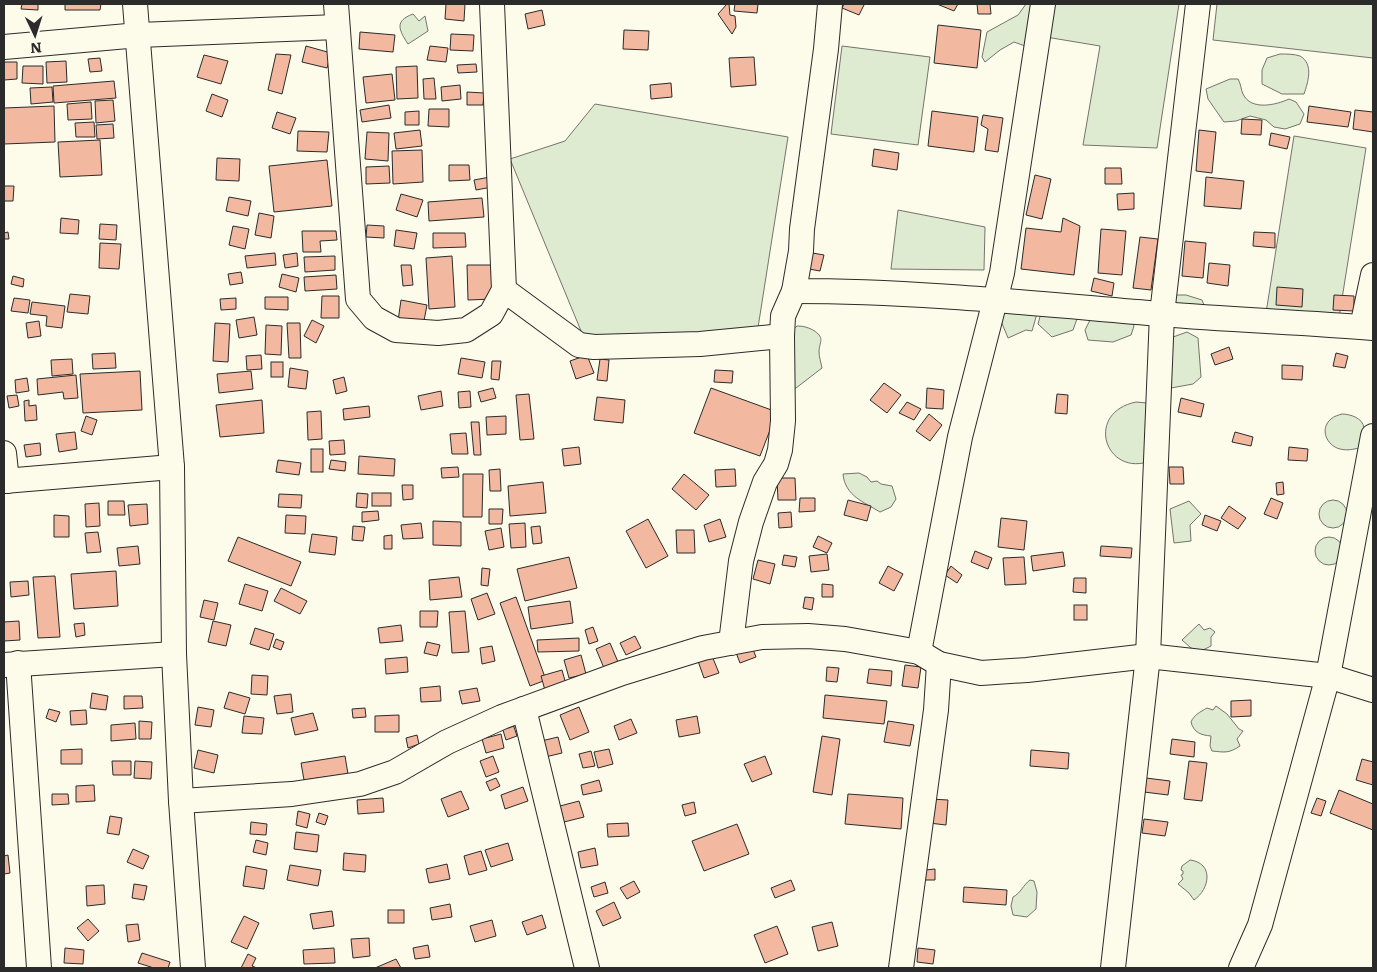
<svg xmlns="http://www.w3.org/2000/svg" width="1377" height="972" viewBox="0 0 1377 972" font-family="Literata,serif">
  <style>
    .green { fill: #deebd1; stroke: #74746e }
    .building { fill: #f2b8a0; stroke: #2b2b2b }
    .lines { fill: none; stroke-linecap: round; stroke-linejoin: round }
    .minor-casing { stroke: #2b2b2b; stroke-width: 26 }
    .minor { stroke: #fdfbea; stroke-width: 24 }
  </style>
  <rect width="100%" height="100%" fill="#fdfbea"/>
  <g class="green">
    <polygon points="1026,4 1046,7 1049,4 1179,4 1157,148 1083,145 1100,46 1046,37 1028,47 1014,42 1000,50 985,62 982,57 987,32 1018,15"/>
    <polygon points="1217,4 1373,4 1373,58 1213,40"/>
    <path d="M413,14L419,21L425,16L428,31L408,44C399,30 394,21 413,14Z"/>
    <polygon points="842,46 930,57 918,145 831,134"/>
    <path d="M1280,54C1285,54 1295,54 1300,56C1314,64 1308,82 1304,94H1282L1262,84V70L1267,58Z"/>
    <path d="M1230,79H1238C1241,84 1241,90 1243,94C1251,111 1276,105 1289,99L1296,102L1304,114L1300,124L1285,129L1274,127L1266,120L1250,116L1236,121L1224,122L1208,99L1206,89Z"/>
    <polygon points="595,104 788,137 757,334 586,343 510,159 565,141"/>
    <polygon points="1294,136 1366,148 1338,324 1266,313"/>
    <polygon points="898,210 985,227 984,270 891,269"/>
    <polygon points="1177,295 1186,295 1202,300 1206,310 1163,302"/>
    <polygon points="1042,296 1032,331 1026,330 1008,338 999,316 1003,308"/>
    <polygon points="1096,308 1130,317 1134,326 1131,335 1113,342 1088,340 1085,330"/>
    <polygon points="1041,313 1078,316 1073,330 1052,337 1038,324"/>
    <path d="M797,326C803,326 807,327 813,330C825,338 820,340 819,351C819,357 821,363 822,368L796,388L788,390L791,331Z"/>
    <polygon points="1187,332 1198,338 1201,377 1193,384 1171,388 1167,385 1173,337"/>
    <path d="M1136,402L1147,403L1153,460C1106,480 1083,413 1136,402Z"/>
    <path d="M1342,414C1350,414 1363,418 1364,428C1365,433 1361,442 1360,448C1353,449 1348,451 1340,449C1327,446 1319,429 1331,419C1334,416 1339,415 1342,414Z"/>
    <path d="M859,473L867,477L871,482L877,481L881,484L892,486L896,499L891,507L880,512C864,502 845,496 843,474Z"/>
    <circle cx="1333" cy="514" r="14"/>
    <polygon points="1189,501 1201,514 1190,525 1191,541 1174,543 1170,509"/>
    <circle cx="1329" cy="551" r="14"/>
    <polygon points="1199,624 1204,630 1210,628 1215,632 1211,637 1211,646 1201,651 1191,648 1182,640"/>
    <path d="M1216,706L1227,714L1239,729L1243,731L1237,739L1240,746C1228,754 1224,752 1212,751L1210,746L1211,736C1201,735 1194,733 1191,722C1194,715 1200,712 1207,708L1213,710Z"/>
    <path d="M1190,860C1214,863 1210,889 1194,900L1189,893L1178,884L1183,879L1181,875L1183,874V871L1181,870L1182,866Z"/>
    <path d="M1030,880L1034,881L1037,892L1036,909L1027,917L1013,915L1011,906L1013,897C1021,893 1023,885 1030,880Z"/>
  </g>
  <g class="building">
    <polygon points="22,4 38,4 38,10 21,9"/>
    <polygon points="65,4 101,4 100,10 65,10"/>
    <polygon points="446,4 465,4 464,21 445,19"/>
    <polygon points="727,4 729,4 730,15 735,16 736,27 732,34 718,14"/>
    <polygon points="735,4 758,4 757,13 734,11"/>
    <polygon points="844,4 862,4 864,5 859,15 842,8"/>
    <polygon points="937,4 958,4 954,11"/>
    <polygon points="977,4 990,4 991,14 978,14"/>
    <polygon points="542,10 545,25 528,29 525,14"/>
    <polygon points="938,25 981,30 977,68 934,63"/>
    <polygon points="624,30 649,31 648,50 623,49"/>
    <polygon points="360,32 395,35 393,52 359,49"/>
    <polygon points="451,34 474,35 473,51 450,50"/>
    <polygon points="306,46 331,53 327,68 302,62"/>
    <polygon points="430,46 448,48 446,62 427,60"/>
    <polygon points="276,54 291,55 282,94 268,90"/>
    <polygon points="204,55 228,61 221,84 197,77"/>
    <polygon points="754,57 756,85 731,87 729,58"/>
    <polygon points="100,58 102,71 90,72 88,59"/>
    <polygon points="66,61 67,82 47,83 46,62"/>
    <polygon points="4,62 17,62 17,79 4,80"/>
    <polygon points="476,64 477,72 458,73 457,65"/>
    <polygon points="23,66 43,66 43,84 22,83"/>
    <polygon points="417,66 418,98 397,99 396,67"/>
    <polygon points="392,74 395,100 366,103 363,77"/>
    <polygon points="434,78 436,99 424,99 423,79"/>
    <polygon points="114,81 116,98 54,103 53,86"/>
    <polygon points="671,83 672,97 651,99 650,85"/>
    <polygon points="460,85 461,99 442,101 441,87"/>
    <polygon points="52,87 53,102 31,104 30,88"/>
    <polygon points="467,92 484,93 483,105 467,105"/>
    <polygon points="212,94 228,100 222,117 206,111"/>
    <polygon points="113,100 115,121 96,123 95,101"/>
    <polygon points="91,102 92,119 68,120 67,104"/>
    <polygon points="389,105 391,118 362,122 360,110"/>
    <polygon points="54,106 55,142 4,144 4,108"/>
    <polygon points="1309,106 1351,112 1348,127 1307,122"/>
    <polygon points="429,109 449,109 449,127 428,126"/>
    <polygon points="1355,110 1373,112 1373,132 1353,129"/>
    <polygon points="419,111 419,125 405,125 405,112"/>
    <polygon points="932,111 978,117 974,152 928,146"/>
    <polygon points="277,112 296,118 290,134 272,128"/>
    <polygon points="983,115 1003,118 998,152 985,150 988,129 981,125"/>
    <polygon points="1242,119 1262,120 1261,135 1241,134"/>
    <polygon points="94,122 95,137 76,137 75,123"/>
    <polygon points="113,124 114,138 97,139 96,125"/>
    <polygon points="420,130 422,146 396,149 394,133"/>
    <polygon points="1199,130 1216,132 1212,173 1196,171"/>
    <polygon points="298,131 329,132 327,152 297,151"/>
    <polygon points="367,132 389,133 388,161 365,159"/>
    <polygon points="1271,133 1290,137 1287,149 1269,145"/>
    <polygon points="100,140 102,175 60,177 58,142"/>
    <polygon points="874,149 899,153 897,170 872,166"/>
    <polygon points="422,150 423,182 393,184 392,151"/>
    <polygon points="217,158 240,159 239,181 216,180"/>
    <polygon points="327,160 332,206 274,212 269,166"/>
    <polygon points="449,165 469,165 470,180 449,181"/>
    <polygon points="389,166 390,183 366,184 366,167"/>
    <polygon points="1105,168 1121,168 1122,184 1105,184"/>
    <polygon points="1035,175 1051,179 1042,219 1026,215"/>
    <polygon points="490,177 492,187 476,190 474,180"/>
    <polygon points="1206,177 1244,181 1241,209 1204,206"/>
    <polygon points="4,186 14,186 13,201 4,201"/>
    <polygon points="1134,193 1134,209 1118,210 1117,194"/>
    <polygon points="401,194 423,200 417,217 396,210"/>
    <polygon points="229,197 251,201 248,216 226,211"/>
    <polygon points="482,198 484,217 429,221 428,202"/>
    <polygon points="259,213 274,216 271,238 255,235"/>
    <polygon points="61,218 79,220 78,234 60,233"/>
    <polygon points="1063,218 1080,226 1074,275 1021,269 1026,228 1061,232"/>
    <polygon points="100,224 117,225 116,240 99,239"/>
    <polygon points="367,225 384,226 384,238 366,237"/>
    <polygon points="233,226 249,229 245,249 229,245"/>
    <polygon points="1101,229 1126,231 1122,275 1098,273"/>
    <polygon points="396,230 417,233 414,249 394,246"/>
    <polygon points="302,231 336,231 337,240 320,241 321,252 303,252"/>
    <polygon points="8,232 9,239 4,239 4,233"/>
    <polygon points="1254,232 1275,233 1275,248 1253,246"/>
    <polygon points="433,233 465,233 466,247 433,248"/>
    <polygon points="1140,237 1158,239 1151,290 1133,288"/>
    <polygon points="1185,241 1206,243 1203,278 1182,276"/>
    <polygon points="100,243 121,244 119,269 99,268"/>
    <polygon points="801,251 824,255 820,271 798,267"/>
    <polygon points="275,253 276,265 247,268 245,256"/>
    <polygon points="297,253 298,266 285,268 283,255"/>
    <polygon points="335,256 335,270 305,272 304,257"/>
    <polygon points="452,256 455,307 429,309 426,258"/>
    <polygon points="1209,263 1230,265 1228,286 1207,283"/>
    <polygon points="401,265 411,265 413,285 403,286"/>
    <polygon points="467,265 492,265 493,299 468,300"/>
    <polygon points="241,272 243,283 230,285 228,274"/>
    <polygon points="282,274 299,278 296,292 279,287"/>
    <polygon points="336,275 337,289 305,291 304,277"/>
    <polygon points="13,276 24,279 23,287 11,284"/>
    <polygon points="1094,278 1114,283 1112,296 1091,291"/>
    <polygon points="1277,287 1303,289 1302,307 1276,305"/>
    <polygon points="70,294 90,296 88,314 67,312"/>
    <polygon points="1334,295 1354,296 1354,311 1333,310"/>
    <polygon points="322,296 339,296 339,318 321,318"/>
    <polygon points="265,297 288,297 288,310 265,309"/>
    <polygon points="14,298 30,300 28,313 11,311"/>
    <polygon points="236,298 236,309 221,310 220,299"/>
    <polygon points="401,300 427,305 423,326 398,321"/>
    <polygon points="32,302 65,306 62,328 46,326 47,316 30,314"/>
    <polygon points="254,317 257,335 239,338 236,320"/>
    <polygon points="312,320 324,326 316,343 304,336"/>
    <polygon points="39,321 41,336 28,338 26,323"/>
    <polygon points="215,323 230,324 228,362 213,361"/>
    <polygon points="287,323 300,323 301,358 289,358"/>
    <polygon points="266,325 282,326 281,355 265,354"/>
    <polygon points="1229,347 1233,359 1215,365 1211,354"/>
    <polygon points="115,353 116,368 93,369 92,354"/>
    <polygon points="1336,353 1348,356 1345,368 1333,366"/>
    <polygon points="261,355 262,369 247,370 246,356"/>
    <polygon points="587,355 594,373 576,379 570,361"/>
    <polygon points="461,358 485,362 482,378 458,374"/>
    <polygon points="72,359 73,374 52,376 51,360"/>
    <polygon points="600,359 609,360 607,381 597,380"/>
    <polygon points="492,361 501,361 499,380 491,379"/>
    <rect x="271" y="362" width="12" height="15"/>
    <polygon points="1282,365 1303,366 1302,380 1282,379"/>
    <polygon points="290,368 308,371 306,389 288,387"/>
    <polygon points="715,370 733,371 732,383 714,382"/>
    <polygon points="140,371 142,410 83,413 80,374"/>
    <polygon points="251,371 253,389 219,393 217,374"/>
    <polygon points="76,375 78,398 64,399 63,392 38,395 37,379"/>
    <polygon points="344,377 347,391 336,394 333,380"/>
    <polygon points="27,378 29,391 16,393 15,380"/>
    <polygon points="884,383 901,395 887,413 870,400"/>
    <polygon points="493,388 496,398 481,402 478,392"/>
    <polygon points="711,388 777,412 760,456 694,433"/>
    <polygon points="927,388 944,390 943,409 926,408"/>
    <polygon points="441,391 443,406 421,410 418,396"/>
    <polygon points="470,391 471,407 459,408 458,392"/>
    <polygon points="529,394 534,439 520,440 516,395"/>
    <polygon points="1057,394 1068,395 1067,414 1055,413"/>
    <polygon points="17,395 19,406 9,408 7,396"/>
    <polygon points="597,397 625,400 623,423 594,420"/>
    <polygon points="1181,398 1204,404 1201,417 1178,412"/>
    <polygon points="29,400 29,406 36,405 37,420 25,421 24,401"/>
    <polygon points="262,400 264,433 220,437 216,405"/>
    <polygon points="907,402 921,409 914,420 899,413"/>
    <polygon points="369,406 370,417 344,420 343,409"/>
    <polygon points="321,411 322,439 308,440 307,412"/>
    <polygon points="929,414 942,425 930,441 916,431"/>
    <polygon points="86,416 97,420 92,435 81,431"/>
    <polygon points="506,416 506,434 487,435 486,417"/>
    <polygon points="471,422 479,422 481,455 474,455"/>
    <polygon points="75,432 77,449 59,452 56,434"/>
    <polygon points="1235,432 1253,437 1251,446 1232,442"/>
    <polygon points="466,433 468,454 452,454 450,434"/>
    <polygon points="344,440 345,454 330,455 329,441"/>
    <polygon points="40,443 41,455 26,457 24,445"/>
    <polygon points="579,447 581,464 564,466 562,449"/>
    <polygon points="1289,447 1308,449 1307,461 1288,460"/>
    <rect x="311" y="449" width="12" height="23"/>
    <polygon points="359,456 395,459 394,476 358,474"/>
    <polygon points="278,460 301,463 299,475 276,472"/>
    <polygon points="331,460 346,462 345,471 329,469"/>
    <polygon points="458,467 459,477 442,478 441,468"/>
    <polygon points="1169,467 1183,467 1184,484 1170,484"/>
    <polygon points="500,469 501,491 490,491 489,470"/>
    <polygon points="735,469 736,486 716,487 715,470"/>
    <polygon points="463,474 483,474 482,517 463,517"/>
    <polygon points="684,474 709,495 696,510 672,489"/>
    <polygon points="777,478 795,478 796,500 778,500"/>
    <polygon points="543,482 546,513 510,516 508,486"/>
    <polygon points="1283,482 1284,494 1277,495 1276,483"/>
    <polygon points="402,485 413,485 413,499 403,500"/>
    <polygon points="357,493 368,494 367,508 356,507"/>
    <rect x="372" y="493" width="19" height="13"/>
    <polygon points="279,494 302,495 301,508 278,507"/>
    <polygon points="800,498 815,498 815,511 799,512"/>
    <polygon points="1271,498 1283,503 1277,519 1264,514"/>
    <polygon points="848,500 871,506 867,521 844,515"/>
    <polygon points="108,501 124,501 125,515 108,515"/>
    <polygon points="99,503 100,526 86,527 85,504"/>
    <polygon points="147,504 148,524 130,526 128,505"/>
    <polygon points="1229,506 1246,518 1238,529 1221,518"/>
    <polygon points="489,509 503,509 502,524 489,524"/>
    <polygon points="378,511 379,520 362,522 362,512"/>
    <polygon points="791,512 792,527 779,528 778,513"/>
    <polygon points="54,515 69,516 69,537 54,537"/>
    <polygon points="286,515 306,516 305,534 285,533"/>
    <polygon points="1205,515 1221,521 1217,531 1202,525"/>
    <polygon points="1001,518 1027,521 1024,550 998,547"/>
    <polygon points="648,519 668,556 646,568 626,531"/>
    <polygon points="720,519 726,537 709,542 704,525"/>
    <polygon points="433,521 461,522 461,546 433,545"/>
    <polygon points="421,523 423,538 403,539 401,525"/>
    <polygon points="525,523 526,547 511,548 509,524"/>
    <polygon points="353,526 365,527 363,541 352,540"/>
    <polygon points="540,526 542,543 533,544 531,527"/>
    <polygon points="501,528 504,547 489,550 485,531"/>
    <polygon points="676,530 694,530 695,553 677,553"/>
    <polygon points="98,532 101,552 87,553 85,533"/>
    <polygon points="312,534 337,537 335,555 309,552"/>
    <polygon points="392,535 392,549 384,549 384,536"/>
    <polygon points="818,536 832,543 827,553 813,547"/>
    <polygon points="238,537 301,562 291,586 228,561"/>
    <polygon points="138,546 140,564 119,566 117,548"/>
    <polygon points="1101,546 1132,548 1131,558 1100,556"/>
    <polygon points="975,551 992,558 988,569 971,562"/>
    <polygon points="1063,552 1065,566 1033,571 1031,556"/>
    <polygon points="827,554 829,570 811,572 809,556"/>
    <polygon points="784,555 797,557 795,567 782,565"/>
    <polygon points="569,557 577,588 525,601 517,569"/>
    <polygon points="1024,557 1026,584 1005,585 1003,558"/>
    <polygon points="758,560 775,564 770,584 753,579"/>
    <polygon points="888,566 903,574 894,591 879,583"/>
    <polygon points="951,566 962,575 957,583 945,575"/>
    <polygon points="482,568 490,569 488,586 481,585"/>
    <polygon points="116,571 118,606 74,609 71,574"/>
    <polygon points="55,576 60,637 38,638 33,577"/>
    <polygon points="459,577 462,597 430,600 429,580"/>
    <polygon points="1074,578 1086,578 1086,593 1073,592"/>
    <polygon points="28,581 29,595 11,597 10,582"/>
    <polygon points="245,584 268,591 262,611 239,604"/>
    <polygon points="822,584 833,585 833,597 822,597"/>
    <polygon points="281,588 307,601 300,614 274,601"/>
    <polygon points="487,593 495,614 478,620 471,599"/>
    <polygon points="516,597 546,680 530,686 500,603"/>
    <polygon points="805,597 814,598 812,610 803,608"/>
    <polygon points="204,600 218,603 214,620 200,617"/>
    <polygon points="570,601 573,623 531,629 528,607"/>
    <rect x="1074" y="605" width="13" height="15"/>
    <polygon points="420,611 438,611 437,627 420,627"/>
    <polygon points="465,611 469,652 452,653 449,612"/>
    <polygon points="19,621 20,640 4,641 4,622"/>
    <polygon points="213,621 231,625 226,646 208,642"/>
    <polygon points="84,623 85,635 76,637 74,624"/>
    <polygon points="401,625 403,641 380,643 378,628"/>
    <polygon points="593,627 598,641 589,644 585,630"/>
    <polygon points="255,628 274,634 269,650 250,644"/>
    <polygon points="635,636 641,648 626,655 620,643"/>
    <polygon points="579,638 579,651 538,652 537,640"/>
    <polygon points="276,639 284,642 281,650 273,647"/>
    <polygon points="427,642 440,645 437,656 424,653"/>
    <polygon points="610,643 618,662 604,668 596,649"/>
    <polygon points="751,644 756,657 740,663 735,650"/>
    <polygon points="492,646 495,661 482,664 480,648"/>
    <polygon points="581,655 586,674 569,678 564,660"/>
    <polygon points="712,656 719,673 704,678 698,661"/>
    <polygon points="407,657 408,672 386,674 385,659"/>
    <polygon points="905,665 921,667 918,688 902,686"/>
    <polygon points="827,667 839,668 837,682 826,681"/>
    <polygon points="869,669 892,671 891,686 867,683"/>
    <polygon points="562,670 567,688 546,694 541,676"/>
    <polygon points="252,675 268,676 267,695 251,694"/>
    <polygon points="440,686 441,701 421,702 420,688"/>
    <polygon points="477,688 480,701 462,704 459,691"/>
    <polygon points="229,692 250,698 245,714 224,708"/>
    <polygon points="92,693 108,696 106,710 90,708"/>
    <polygon points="291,694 293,712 277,714 274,696"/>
    <polygon points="825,695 887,701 884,724 823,718"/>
    <polygon points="124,696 142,696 143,708 124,709"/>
    <polygon points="1251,700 1251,716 1231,717 1231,701"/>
    <polygon points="198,707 214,710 211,727 195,725"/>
    <polygon points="579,707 589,732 570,740 560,715"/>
    <polygon points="365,708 366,717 353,718 352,709"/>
    <polygon points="49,709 60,712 56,722 46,718"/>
    <polygon points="86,710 87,724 71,725 70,711"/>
    <polygon points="313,713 318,730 295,735 291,718"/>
    <polygon points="399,715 399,732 375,732 375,716"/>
    <polygon points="244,716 264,718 262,734 242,733"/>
    <polygon points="697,716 700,733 679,737 676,720"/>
    <polygon points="631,719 637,733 619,740 614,726"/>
    <polygon points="139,721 152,722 151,739 139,739"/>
    <polygon points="888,721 914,725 910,746 884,742"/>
    <polygon points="135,723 136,739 111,741 111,725"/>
    <polygon points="513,724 517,736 506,740 502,727"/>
    <polygon points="501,734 504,748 486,753 482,739"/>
    <polygon points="417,735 419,744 408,748 406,738"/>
    <polygon points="822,736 840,739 832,795 813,792"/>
    <polygon points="558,737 562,753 541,758 537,742"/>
    <polygon points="1172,739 1195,742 1194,757 1170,754"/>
    <polygon points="82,749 82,764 61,764 61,750"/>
    <polygon points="609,749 613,764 598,768 594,752"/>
    <polygon points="198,750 218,755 214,773 194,768"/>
    <polygon points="1031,750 1069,753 1068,769 1030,766"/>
    <polygon points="591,751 595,766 583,768 579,754"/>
    <polygon points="345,756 348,774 304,780 301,763"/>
    <polygon points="493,756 499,772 486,777 480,761"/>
    <polygon points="765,756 772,774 752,782 744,764"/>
    <polygon points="1362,759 1373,762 1373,785 1356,780"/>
    <polygon points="112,761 131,761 131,775 113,775"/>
    <polygon points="135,761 152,762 151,779 134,778"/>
    <polygon points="1189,761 1207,763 1202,801 1184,799"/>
    <polygon points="496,778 500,786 490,791 486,782"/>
    <polygon points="1146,778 1170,781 1168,795 1144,792"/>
    <polygon points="599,780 602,791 583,795 581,785"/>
    <polygon points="94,785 95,801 76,802 76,786"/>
    <polygon points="523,787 528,801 505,809 501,795"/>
    <polygon points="1339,790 1373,804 1373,830 1330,813"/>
    <polygon points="461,791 469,809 448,817 441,799"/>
    <polygon points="52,794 68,794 69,804 52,805"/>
    <polygon points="848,794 903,798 901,829 845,824"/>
    <polygon points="383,798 384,812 358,814 357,800"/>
    <polygon points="1317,798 1326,801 1321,816 1311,813"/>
    <polygon points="931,799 948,800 946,825 929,823"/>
    <polygon points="579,801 584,817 564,822 560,806"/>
    <polygon points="694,802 696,813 685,816 682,805"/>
    <polygon points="298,811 310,814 307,828 296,825"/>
    <polygon points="319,813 328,816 325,825 316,822"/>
    <polygon points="110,816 122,818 119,835 107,833"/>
    <polygon points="1144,819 1168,822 1165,836 1142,833"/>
    <polygon points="251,822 267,824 266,835 250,834"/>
    <polygon points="628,823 629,836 608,837 607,824"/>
    <polygon points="737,824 749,854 704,871 692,841"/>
    <polygon points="296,832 319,835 317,852 294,849"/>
    <polygon points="256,840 268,843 266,855 253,852"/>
    <polygon points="508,843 513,860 491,867 485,850"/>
    <polygon points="595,848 598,865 581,868 578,852"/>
    <polygon points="133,849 149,856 143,869 127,862"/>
    <polygon points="481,851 487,870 469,875 464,856"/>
    <polygon points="344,853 366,855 365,872 343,870"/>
    <polygon points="8,855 10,873 4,874 4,856"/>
    <polygon points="447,864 450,879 429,883 426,869"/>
    <polygon points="290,865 321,870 318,886 287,880"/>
    <polygon points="246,866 267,870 264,889 243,886"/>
    <polygon points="935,869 935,880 925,880 925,870"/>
    <polygon points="791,880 795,890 775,898 771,888"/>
    <polygon points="634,881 640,892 627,899 620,888"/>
    <polygon points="605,882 608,893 594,897 591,887"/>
    <polygon points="134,884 147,886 144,900 132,898"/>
    <polygon points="104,885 105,904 87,906 86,886"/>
    <polygon points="964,887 1007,890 1006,905 963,902"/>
    <polygon points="614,902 621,918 603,926 596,911"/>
    <polygon points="450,904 452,917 432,920 430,908"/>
    <rect x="388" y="910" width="16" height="13"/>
    <polygon points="332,911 334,926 313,929 310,914"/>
    <polygon points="542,915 546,928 527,935 522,922"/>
    <polygon points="244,916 259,923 247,949 231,942"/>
    <polygon points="88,919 99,931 88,941 77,928"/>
    <polygon points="492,920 496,936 475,942 470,926"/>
    <polygon points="832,922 838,946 818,951 812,927"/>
    <polygon points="138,924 140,940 128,942 126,925"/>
    <polygon points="777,926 788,954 765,963 754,935"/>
    <polygon points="369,938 370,956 353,958 351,939"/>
    <polygon points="428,945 430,957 415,959 413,948"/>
    <polygon points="65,948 84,950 83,964 64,963"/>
    <polygon points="334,948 335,963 304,964 303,950"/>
    <polygon points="918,948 935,950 933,964 917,962"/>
    <polygon points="142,953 170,962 168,968 154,968 138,963"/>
    <polygon points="248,954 256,958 252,966 257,968 241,968"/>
    <polygon points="396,959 401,968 375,968"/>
  </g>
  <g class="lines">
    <defs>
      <g id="minor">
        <polyline points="135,4 172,467 174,654 181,801 193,968"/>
        <polyline points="336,4 358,299 374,318 396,330 438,333 466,330 491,314 504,290 492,4"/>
        <path d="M830,4L826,49L802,229L801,251L794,291C917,291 1039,304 1161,314C1232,320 1303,322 1373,328"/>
        <polyline points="4,47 139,35 337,27"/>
        <polyline points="504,290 579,345 594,347 700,344 782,336"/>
        <polyline points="1362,327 1373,275"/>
        <polyline points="4,453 7,481"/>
        <polyline points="4,481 172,467"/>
        <polyline points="731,643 741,561 751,522 765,482 776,464 780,450 783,421 782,336 783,316 794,291"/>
        <polyline points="919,652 960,437 1002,273 1043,4"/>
        <polyline points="18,663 39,968"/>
        <polyline points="4,665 174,654"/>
        <polyline points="524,709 587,968"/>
        <polyline points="181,801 292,794 360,784 395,772 447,742 502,717 622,673 703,648 762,637 808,636 845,639 919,652 939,664 981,673 1027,670 1148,656 1328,676 1373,690"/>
        <polyline points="901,968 936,710 939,664"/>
        <polyline points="1113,968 1148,656 1162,314 1198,4"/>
        <polyline points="1241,968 1260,925 1328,676 1373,436"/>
      </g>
    </defs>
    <use href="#minor" class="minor-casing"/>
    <use href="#minor" class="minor"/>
  </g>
  <rect width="1377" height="972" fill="none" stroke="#2b2b2b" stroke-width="10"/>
  <g transform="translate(35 35) rotate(176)" stroke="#fdfbea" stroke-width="4" paint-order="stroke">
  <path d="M0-4L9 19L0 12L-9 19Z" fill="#2b2b2b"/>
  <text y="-8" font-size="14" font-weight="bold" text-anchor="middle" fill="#2b2b2b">N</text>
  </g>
</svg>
